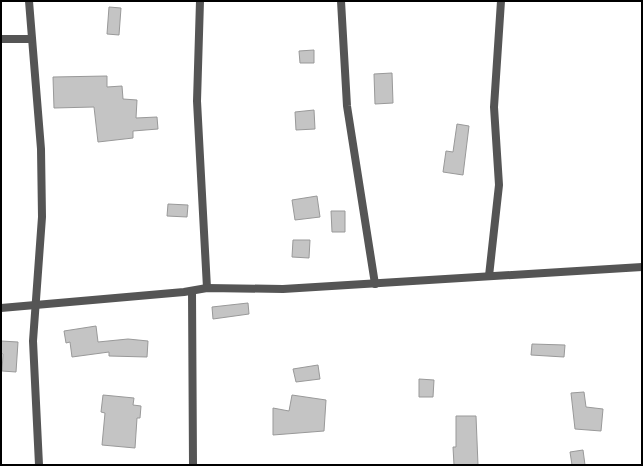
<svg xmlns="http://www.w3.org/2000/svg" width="643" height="466" viewBox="0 0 643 466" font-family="Raleway,sans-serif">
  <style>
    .building { fill: #c4c4c4; stroke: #999 }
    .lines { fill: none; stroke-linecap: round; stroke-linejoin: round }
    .minor { stroke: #555; stroke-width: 8 }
  </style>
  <rect width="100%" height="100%" fill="#fff"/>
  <g class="building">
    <polygon points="109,7 121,8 119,35 107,34"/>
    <polygon points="314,50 314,63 300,63 299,51"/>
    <polygon points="392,73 393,103 375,104 374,74"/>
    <polygon points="107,76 107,87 122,86 123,99 137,100 136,118 157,117 158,129 133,131 133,138 98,142 94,107 54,108 53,77"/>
    <polygon points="314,110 315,129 296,130 295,112"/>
    <polygon points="457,124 469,126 463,175 443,172 446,151 453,152"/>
    <polygon points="317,196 320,217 295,220 292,200"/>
    <polygon points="168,204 188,205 187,217 167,216"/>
    <polygon points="331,211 345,211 345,232 332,232"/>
    <polygon points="293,240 310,240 309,258 292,257"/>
    <polygon points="248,303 249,314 213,319 212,307"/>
    <polygon points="96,326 98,342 128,339 148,341 147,357 109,356 109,352 72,357 70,342 66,343 64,331"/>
    <polygon points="1,341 18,342 16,372 2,371 3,354 1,353"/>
    <polygon points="532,344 565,345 564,357 531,355"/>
    <polygon points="318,365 320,379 296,382 293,369"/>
    <polygon points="419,379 434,380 433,397 419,397"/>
    <polygon points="584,392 586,407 603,409 601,431 575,429 571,393"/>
    <polygon points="103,395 134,398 133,405 141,406 140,418 137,418 135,448 102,445 105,413 101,412"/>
    <polygon points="292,395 326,400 324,431 273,435 273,408 289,411"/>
    <polygon points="456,416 476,416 478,465 454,465 453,447 456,447"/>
    <polygon points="583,450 585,465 572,465 570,452"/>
  </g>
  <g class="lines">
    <g class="minor">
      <polyline points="29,1 41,149 42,217 33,341 39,465"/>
      <polyline points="200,1 197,101 207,288"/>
      <polyline points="341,1 347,106 375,284"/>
      <polyline points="1,39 31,39"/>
      <polyline points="489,276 499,185 494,107 501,1"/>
      <polyline points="192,291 193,465"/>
      <polyline points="1,308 184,292 207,288 283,289 642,267"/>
    </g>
  </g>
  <rect width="643" height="466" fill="none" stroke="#000000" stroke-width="4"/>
</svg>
